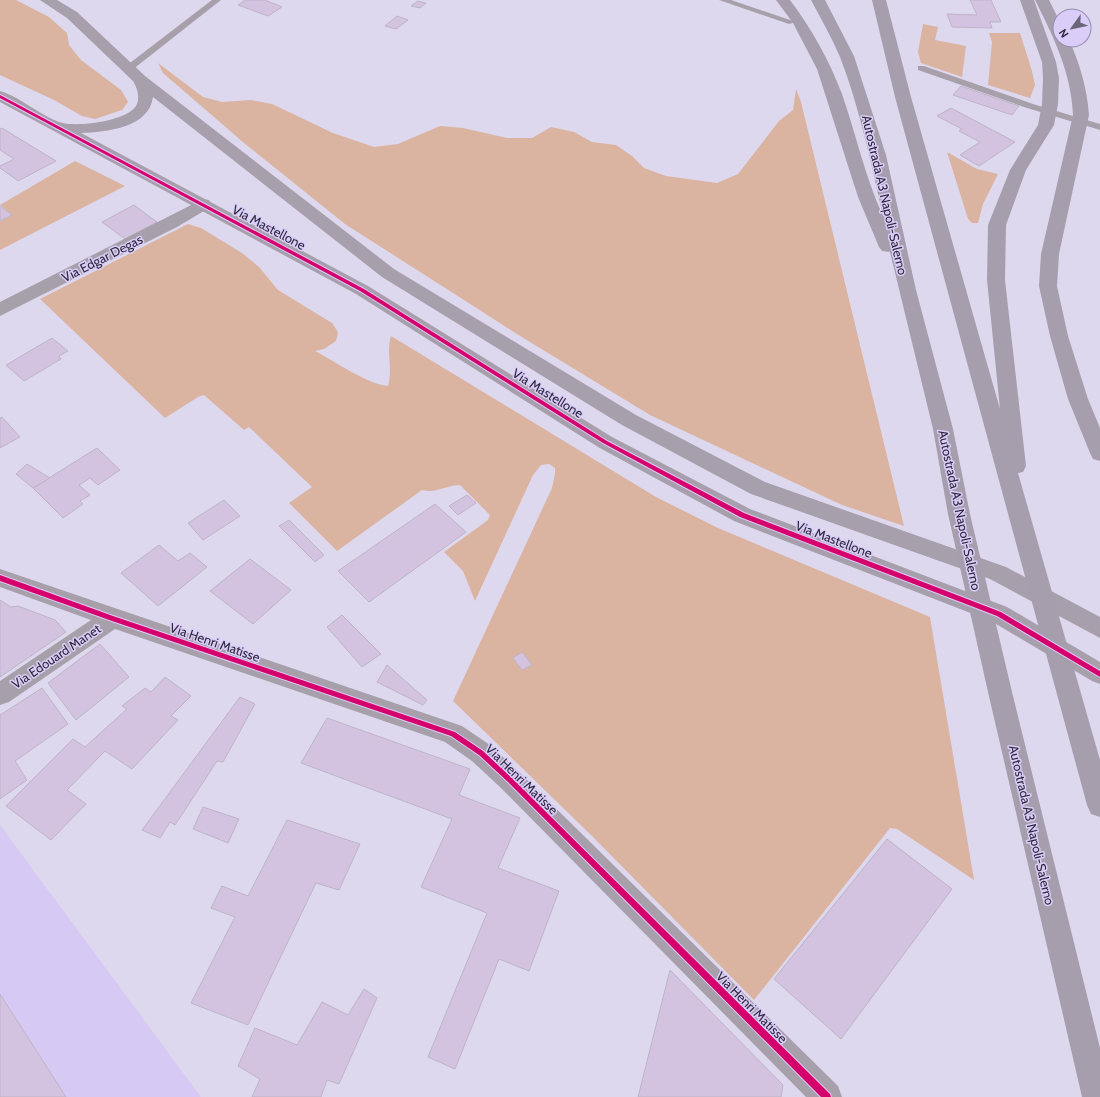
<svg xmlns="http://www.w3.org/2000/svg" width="1100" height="1097" viewBox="0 0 1100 1097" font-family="Cabin,sans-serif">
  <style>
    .built { fill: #d6caf4 }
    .green { fill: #dab3a1 }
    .building { fill: #d4c3e0; stroke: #bdb4c7 }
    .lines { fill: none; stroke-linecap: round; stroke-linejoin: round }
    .lane { fill: #a7a0aa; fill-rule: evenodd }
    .street { fill: #a7a0aa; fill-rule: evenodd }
    .secondary { fill: #a89fac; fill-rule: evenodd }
    .highway { fill: #a79ead; fill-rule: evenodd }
    .cycleway-casing { stroke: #dacef9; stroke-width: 2 }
    .cycleway { fill: #d6006c; fill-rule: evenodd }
    .labels { text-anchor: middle; stroke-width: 3; stroke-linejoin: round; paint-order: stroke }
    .street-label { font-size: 13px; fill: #2d273b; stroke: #dacef9 }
  </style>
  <rect width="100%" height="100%" fill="#ded8ef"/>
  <polygon class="built" points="0,825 201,1097 0,1097"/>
  <g class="green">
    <polygon points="0,0 16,0 49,17 67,33 69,45 81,60 121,90 128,102 122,110 95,119 82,116 54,100 0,75"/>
    <polygon points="923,24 938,27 935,40 966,46 962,77 921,63 918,52"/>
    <polygon points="989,33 1020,33 1032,71 1035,85 1030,98 988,85 992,42"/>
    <polygon points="158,63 203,97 222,102 251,100 272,104 333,133 374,147 398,144 440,126 463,128 507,138 532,138 551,127 574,132 592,142 616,145 632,156 644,168 666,176 717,183 738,174 779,121 793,110 796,89 801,102 904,526 842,505 650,415 525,339 345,224 244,143 163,73"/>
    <polygon points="947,152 977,169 998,174 983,204 978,223 972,223 968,219"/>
    <polygon points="75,161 125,186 0,250 0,221 12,215 0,205"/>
    <path d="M188,224L201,228L242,253L259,267L278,290L332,323L338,332L336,341L324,349L315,351C334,361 369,385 388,386C393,369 386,352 391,336L656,497L718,528L930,617L974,880L897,829L890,828L754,1000L592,836L453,701L552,488L555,474V468L549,464L541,465L533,475L475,601L463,571L444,552L488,520L490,515L460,485C446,485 436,494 422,490L337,551L289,503L312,487L249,427L244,430L204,395L198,397L165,418L40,299Z"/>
  </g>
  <g class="building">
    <polygon points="245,0 265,0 282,7 268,16 238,5"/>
    <polygon points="970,0 991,0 1001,22 990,22 992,28 952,27 947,14 977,15"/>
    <polygon points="418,1 426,3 420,8 411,6"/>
    <polygon points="397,16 408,20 396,29 385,26"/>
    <polygon points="961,86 1019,106 1012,115 953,95"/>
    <polygon points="951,108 1015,142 979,166 960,155 980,142 959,131 962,129 937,116"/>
    <polygon points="2,128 56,161 18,181 0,168 0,166 14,159 0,150 0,129"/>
    <polygon points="134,205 157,222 125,239 102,222"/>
    <polygon points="0,206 12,215 0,221"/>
    <polygon points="52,338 68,351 59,356 61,359 24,381 6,365"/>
    <polygon points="2,417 20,437 0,448 0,418"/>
    <polygon points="97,448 120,470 98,485 90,478 79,485 90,495 80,501 83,504 63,518 33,488"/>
    <polygon points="27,464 50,478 33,488 16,474"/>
    <polygon points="467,495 476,503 458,515 449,506"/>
    <polygon points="224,500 240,516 203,540 188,523"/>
    <polygon points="435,504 466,532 369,602 338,571"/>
    <polygon points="289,520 324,555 315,562 279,526"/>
    <polygon points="159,545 178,561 190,553 207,567 158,606 121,573"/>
    <polygon points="250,559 291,590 253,624 210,591"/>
    <polygon points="0,600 11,607 18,606 55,620 66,632 0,677"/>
    <polygon points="342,615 381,654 362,667 327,627"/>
    <polygon points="100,644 129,677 76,720 48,683"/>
    <polygon points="522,652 532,665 522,670 513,658"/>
    <polygon points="387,665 427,700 423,705 377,682"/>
    <polygon points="165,677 191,696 171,716 178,720 132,769 105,751 67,790 86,804 51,840 6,806 73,739 85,747 127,709 122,706 145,688 151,692"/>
    <polygon points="42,688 68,724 15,761 27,780 0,799 0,715"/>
    <polygon points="240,697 255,704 223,762 217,761 175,825 170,822 160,838 142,830"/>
    <polygon points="327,718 470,769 459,795 520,818 498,868 559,891 529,971 499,959 455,1069 428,1057 487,913 421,887 452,819 301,763"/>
    <polygon points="203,807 239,819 228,843 193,829"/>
    <polygon points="287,820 360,844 339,890 316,883 248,1025 191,1003 235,917 211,908 222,886 248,896"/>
    <polygon points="887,839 952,889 841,1039 774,979"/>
    <polygon points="670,970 783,1085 781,1097 638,1097"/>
    <polygon points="364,989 377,998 339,1084 327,1080 321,1097 252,1097 260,1079 238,1066 255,1028 297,1045 322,1002 348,1015"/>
    <polygon points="0,994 66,1097 0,1097"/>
  </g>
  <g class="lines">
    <g class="lane">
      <polygon points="212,0 221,0 132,70 126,70 126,66"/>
      <polygon points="719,0 731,0 796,22 789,24"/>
      <polygon points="918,66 924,66 1033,104 1100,124 1100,130 1027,108 918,70"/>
    </g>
    <g class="street">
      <polygon points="203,199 209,200 211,204 209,208 177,227 0,316 0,302"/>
      <polygon points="0,569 462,726 490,745 519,772 838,1086 842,1097 806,1097 501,788 472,761 445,742 115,629 9,702 0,705 0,681 91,620 0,587"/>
    </g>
    <path class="secondary" d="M40,0H57L77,12L145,76L394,269L636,415L765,482L1006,567L1100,617V638L990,579L751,494L622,425L382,277L153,97C149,128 106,132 81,133L368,286L612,437L750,509L1007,607L1100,662V684L1092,681L991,621L734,521L598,447L356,294L0,102V91C21,97 43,118 63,123C78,127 130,121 137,104C140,96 137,88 133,81L67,18Z"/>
    <g class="highway">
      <path d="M776,0H790C812,29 829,60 842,94C856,134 865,177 883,216C871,163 860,109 840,57C832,38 821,19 811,0H825L854,56L886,155L916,290L953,429L970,514L1012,692L1100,1048V1097H1082L988,692L948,514L933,429L890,252L882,251L879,247L858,197L817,69L793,23Z"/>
      <polygon points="872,0 886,0 911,97 1000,409 987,280 988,225 1010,170 1038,125 1042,104 1043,78 1042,62 1020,0 1034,0 1056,62 1059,78 1058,104 1054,125 1026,170 1006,225 1005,280 1026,466 1023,472 1018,473 1100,760 1100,817 1091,814 1087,805 895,97"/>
      <path d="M1035,0H1049L1060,22V40H1069C1080,64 1087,88 1089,115L1059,254L1057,286L1068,336L1088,399L1100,428V461L1093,459L1090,453L1068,399L1050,336L1039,286L1041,254L1073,115C1071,72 1054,38 1035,0Z"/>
    </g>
    <defs>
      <g id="cycleway">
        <polygon points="0,95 364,289 607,441 744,513 1001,612 1100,671 1100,677 997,616 740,517 603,443 360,291 0,98"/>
        <polygon points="0,575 113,616 455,732 483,751 512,778 830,1094 831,1097 821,1097 508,782 479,755 451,736 112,621 0,581"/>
      </g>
    </defs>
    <use href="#cycleway" class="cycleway-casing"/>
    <use href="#cycleway" class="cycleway"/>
  </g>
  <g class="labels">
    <g class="street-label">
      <text transform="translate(885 195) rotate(77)" y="5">Autostrada A3 Napoli-Salerno</text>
      <text transform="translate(269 227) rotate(28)" y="5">Via Mastellone</text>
      <text transform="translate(102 258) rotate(-27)" y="5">Via Edgar Degas</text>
      <text transform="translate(548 393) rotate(32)" y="5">Via Mastellone</text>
      <text transform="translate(960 510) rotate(78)" y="5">Autostrada A3 Napoli-Salerno</text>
      <text transform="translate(834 539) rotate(21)" y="5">Via Mastellone</text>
      <text transform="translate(215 642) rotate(19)" y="5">Via Henri Matisse</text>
      <text transform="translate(56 656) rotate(-34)" y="5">Via Edouard Manet</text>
      <text transform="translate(522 779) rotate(44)" y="5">Via Henri Matisse</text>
      <text transform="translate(1032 825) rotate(77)" y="5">Autostrada A3 Napoli-Salerno</text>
      <text transform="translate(752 1007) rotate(45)" y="5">Via Henri Matisse</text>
    </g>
  </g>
  <g transform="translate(1072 28) rotate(237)"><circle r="19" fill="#dacef9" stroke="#958bad"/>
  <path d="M0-3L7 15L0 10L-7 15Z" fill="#6b657a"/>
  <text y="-6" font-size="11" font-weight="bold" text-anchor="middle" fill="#2d273b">N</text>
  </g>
</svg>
